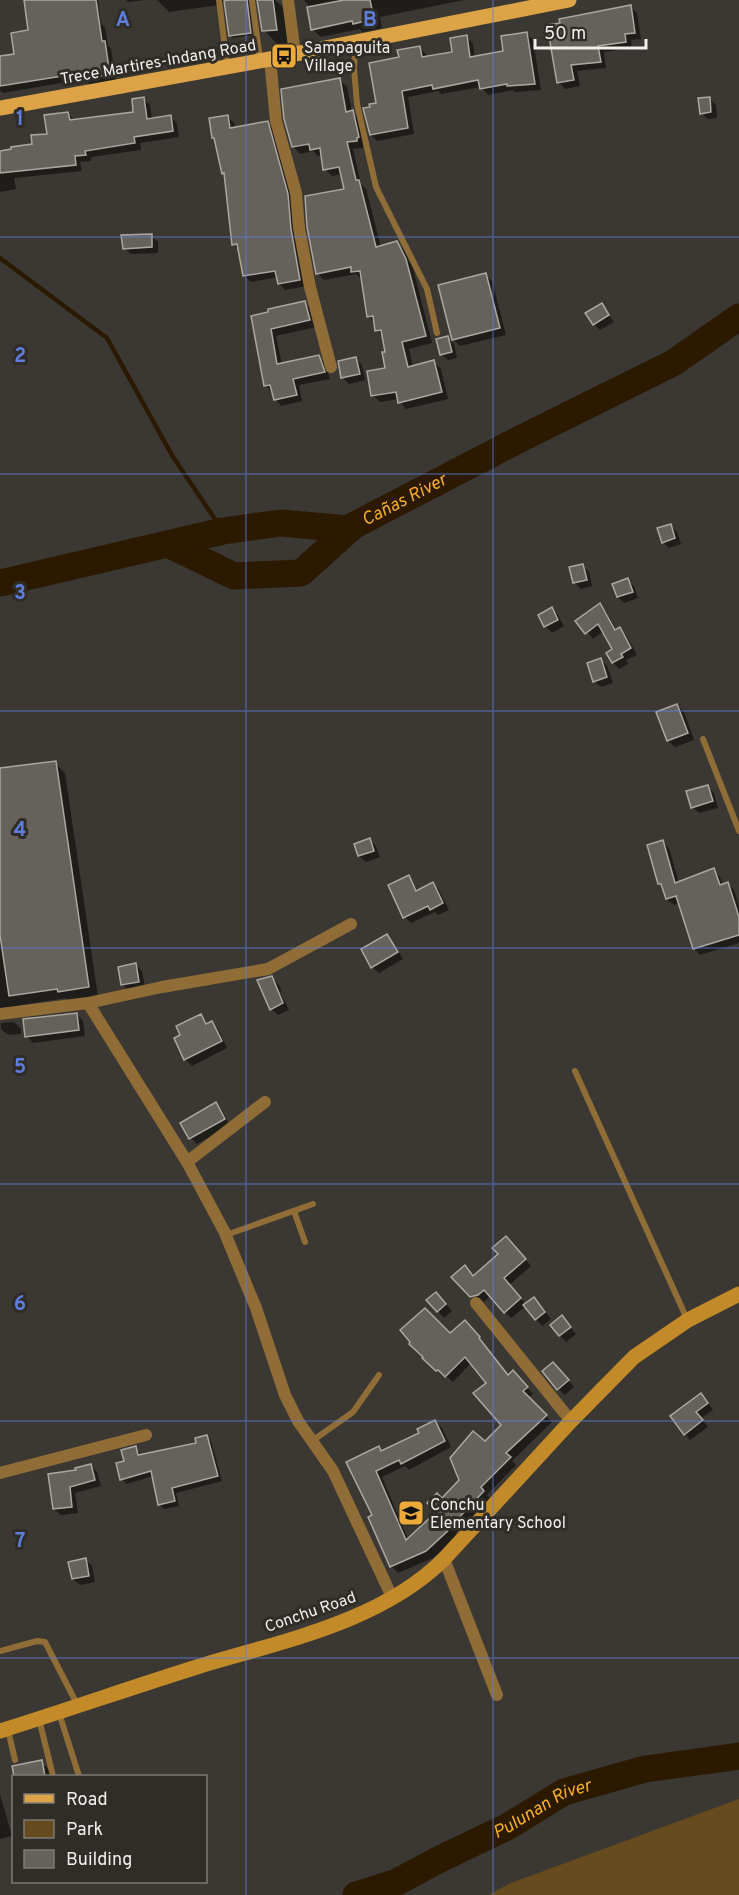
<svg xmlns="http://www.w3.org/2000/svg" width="739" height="1895" viewBox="0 0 739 1895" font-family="Overpass,sans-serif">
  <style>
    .green { fill: #664b1f }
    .shadow { fill: #0007 }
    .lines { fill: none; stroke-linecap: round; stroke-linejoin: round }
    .stream { stroke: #2b1a00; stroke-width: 4.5 }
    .river { stroke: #2b1a00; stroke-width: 27 }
    .building { fill: #65615b; stroke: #aca7a1; stroke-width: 1.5 }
    .lane { stroke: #906d37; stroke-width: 6 }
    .street { stroke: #906d37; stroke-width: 12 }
    .secondary { stroke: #c28a28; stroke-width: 15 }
    .primary { stroke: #dda447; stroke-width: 15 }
    .grid { fill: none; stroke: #5d7ede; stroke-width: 1.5; stroke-opacity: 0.55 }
    .labels { text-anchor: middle; stroke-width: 6; stroke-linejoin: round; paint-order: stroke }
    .poi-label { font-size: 16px; fill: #f1eeeb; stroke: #302d28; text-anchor: start }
    .street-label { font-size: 16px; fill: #f1eeeb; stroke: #302d28 }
    .water-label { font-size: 18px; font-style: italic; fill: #f7af2b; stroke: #302d28 }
    .grid-label { font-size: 20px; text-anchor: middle; font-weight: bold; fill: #5d7ede; stroke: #302d28; stroke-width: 6; stroke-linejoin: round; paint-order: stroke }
  </style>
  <rect width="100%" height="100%" fill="#3b3732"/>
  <polygon class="green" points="739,1799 739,1895 488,1895 511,1883"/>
  <g class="shadow">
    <polygon points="26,0 98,0 101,24 105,27 108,45 111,49 116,81 90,85 84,79 3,93 0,90 0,58 16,55 30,31"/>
    <polygon points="126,0 145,0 128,2"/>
    <polygon points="157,0 247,0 249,2 253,35 233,38 230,35 226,4 169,12"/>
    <polygon points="258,0 275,0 285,9 289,43 277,44 264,30"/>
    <polygon points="303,0 464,0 380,17 382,28 362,32 360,29 321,37 312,29 308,4"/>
    <polygon points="630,7 637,13 641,39 631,40 632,48 604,52 606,68 577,71 580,86 565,89 559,82 549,26"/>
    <polygon points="526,33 533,40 541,90 515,92 513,90 488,95 481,87 441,94 438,91 408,97 414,134 377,141 371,135 378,104 400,58 419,47 426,54 427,58 454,53 466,37 473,43 475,58 505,52"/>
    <polygon points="340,80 347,87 352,112 360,119 366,144 363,145 363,148 353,149 361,184 366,189 381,247 397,243 404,250 413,268 432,343 409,349 413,367 434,362 441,369 448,399 406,409 398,399 380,402 373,395 387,370 387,353 384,338 377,330 375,323 368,316 363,278 360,278 356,274 324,280 317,273 345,191 342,174 332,176 325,169 322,155 318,156 313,151 300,154 293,146"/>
    <polygon points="143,99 150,105 152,120 170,117 177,123 179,137 140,143 141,150 91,157 91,161 80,162 82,171 14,178 16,189 0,192 0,152 34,145 48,135 68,113 74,120 135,114"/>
    <polygon points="710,99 716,105 717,118 708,119 701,113"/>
    <polygon points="228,117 234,123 235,128 267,122 274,129 294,202 306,286 285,290 279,283 278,277 251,282 245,276 240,251 234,245 225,175 223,173"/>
    <polygon points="151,236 158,242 158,253 131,254 124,248"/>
    <polygon points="486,275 492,281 506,335 460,346 453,339"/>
    <polygon points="305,303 311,309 316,327 276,336 282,365 319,357 325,363 330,379 299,385 302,401 281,406 266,385 253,317"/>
    <polygon points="601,305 614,322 600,330 594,324"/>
    <polygon points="448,338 454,344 457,358 448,360 441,354"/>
    <polygon points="355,358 362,365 365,380 349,384 342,377"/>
    <polygon points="671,526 677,532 681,544 669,548 663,542"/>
    <polygon points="582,566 589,572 592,586 581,589 575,583"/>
    <polygon points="627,580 634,586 638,598 624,603 618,597"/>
    <polygon points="600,605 606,611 617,631 620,629 626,635 637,655 626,660 628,664 619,669 613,662 614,650 604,631 593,639 578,621"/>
    <polygon points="552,609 558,615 564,626 552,633 545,626"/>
    <polygon points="600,660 607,666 613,683 601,687 594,681"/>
    <polygon points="677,706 684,712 694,740 675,747 668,741 658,713"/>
    <polygon points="55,763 65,773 98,997 69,1001 66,998 21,1005 22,1014 0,1009 0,770"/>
    <polygon points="707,786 714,793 718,808 699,813 692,807"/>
    <polygon points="370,840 376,846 380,857 366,862 359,856"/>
    <polygon points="663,842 669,848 679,883 713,870 720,877 723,886 728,884 734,890 739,906 739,943 700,955 694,948 680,903 674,905 667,899 664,888 659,884"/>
    <polygon points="408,877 418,891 433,884 439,890 449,910 438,915 435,912 411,923 405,917"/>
    <polygon points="387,936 393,942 403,959 379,973 372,967"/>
    <polygon points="135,964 142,971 145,988 129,991 122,984"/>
    <polygon points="272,978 278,984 282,991 280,992 289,1010 278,1015 271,1009"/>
    <polygon points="77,1014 83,1021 85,1036 33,1043 27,1036"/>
    <polygon points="201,1016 208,1024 212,1023 218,1029 227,1048 192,1066 185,1059"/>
    <polygon points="14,1022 21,1029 21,1034 8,1035 1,1029 1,1023"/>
    <polygon points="216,1104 222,1110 230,1126 197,1144 191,1138"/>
    <polygon points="512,1244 531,1266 509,1285 526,1305 534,1299 540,1305 551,1319 542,1326 526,1306 511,1318 491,1296 485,1301 478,1303 453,1277 474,1277"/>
    <polygon points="442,1300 452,1311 444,1318 429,1301"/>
    <polygon points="568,1324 576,1334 566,1342 552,1326"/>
    <polygon points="471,1328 509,1376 520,1379 533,1394 528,1398 552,1422 512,1461 516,1465 487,1495 490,1498 456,1533 458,1535 433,1558 398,1573 391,1566 370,1517 374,1516 348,1463 379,1448 383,1452 421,1434 435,1422 442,1428 451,1447 409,1470 405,1466 382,1477 408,1539 438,1512 485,1443 503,1425 488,1383 471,1363 453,1382 445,1375 443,1377 424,1358 450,1335"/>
    <polygon points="559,1370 574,1387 565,1395 558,1389"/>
    <polygon points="706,1400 713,1410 701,1418 708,1427 690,1440 672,1417"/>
    <polygon points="206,1437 211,1441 222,1481 176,1493 179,1506 164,1509 159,1504 153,1476 126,1484 122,1479 126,1462 136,1448 141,1455 198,1444"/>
    <polygon points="91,1465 97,1472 101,1486 75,1493 78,1513 61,1515 54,1509 78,1471"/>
    <polygon points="86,1560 92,1566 95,1582 80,1585 73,1579"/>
    <polygon points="41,1762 51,1772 52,1776 16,1776 14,1767"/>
    <polygon points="0,1794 12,1836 0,1839"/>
  </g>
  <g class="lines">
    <polyline class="stream" points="0,258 107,338 173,457 223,531"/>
    <g class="river">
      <polyline points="168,544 234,576 301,573 352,527"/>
      <path id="s1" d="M0,583L223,531L281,523L347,529L522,438L673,363L739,317"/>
      <path id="s2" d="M356,1895L397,1882L440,1859L507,1827L564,1792L645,1769L739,1756"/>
    </g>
  </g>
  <g class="building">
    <polygon points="24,0 96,0 102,41 105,41 110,75 82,79 81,73 0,86 0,56 14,54 11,33 28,30"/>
    <polygon points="229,0 247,0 251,33 229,36 224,1"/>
    <polygon points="257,0 273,0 277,30 262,31"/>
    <polygon points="344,0 370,0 374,19 353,24 352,21 311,30 307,7"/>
    <polygon points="631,5 635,33 625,34 626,42 598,46 601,62 571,65 574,80 557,83 547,25 560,23 559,19"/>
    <polygon points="527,32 535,84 507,86 507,84 480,89 478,80 433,89 432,85 402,91 408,128 370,135 363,108 370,107 369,104 376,103 369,63 399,57 397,50 420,46 422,57 452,52 450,38 467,35 470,57 503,51 501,36"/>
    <polygon points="340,78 346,112 353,110 359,137 357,138 357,141 347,142 356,180 359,180 376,247 397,241 406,259 426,336 402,342 408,367 434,360 442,392 398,403 396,392 371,396 367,371 385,368 382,352 385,352 381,330 375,331 373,316 367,317 360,271 351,272 351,267 316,274 307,227 305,196 344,189 339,167 323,170 320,148 310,150 309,144 292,147 284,119 281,89"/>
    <polygon points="144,97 147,119 171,115 173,131 134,137 135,143 85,151 86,155 75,156 76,165 0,173 0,151 11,149 11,147 32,144 31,135 47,134 44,115 68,112 70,120 133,112 132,99"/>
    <polygon points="710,97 711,112 700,114 698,98"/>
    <polygon points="228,115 230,128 268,121 288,194 291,229 300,280 278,284 275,271 243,276 237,244 232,245 224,173 222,174 214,138 212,138 209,118"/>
    <polygon points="152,234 152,247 123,249 121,235"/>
    <polygon points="486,273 500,328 452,340 438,285"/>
    <polygon points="305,301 310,320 271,329 277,364 319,355 325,372 293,379 297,395 274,400 270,385 264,386 251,316 268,312 268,309"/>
    <polygon points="602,303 609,315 593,325 585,313"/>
    <polygon points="448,336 452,352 440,355 436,339"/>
    <polygon points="356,357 360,374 341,378 338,361"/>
    <polygon points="671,524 675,538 662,543 657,528"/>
    <polygon points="583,564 587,580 573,583 569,567"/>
    <polygon points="628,578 633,592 617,597 612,584"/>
    <polygon points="600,603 615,630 620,627 631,648 621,654 623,657 612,663 606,653 612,649 598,624 585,634 575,621"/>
    <polygon points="552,607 558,620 544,627 538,615"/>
    <polygon points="601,658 607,677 593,682 587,663"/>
    <polygon points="677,704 688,733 667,741 656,712"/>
    <polygon points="56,761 89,987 58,992 57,989 9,996 0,935 0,768"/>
    <polygon points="708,785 713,801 691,808 686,791"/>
    <polygon points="370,838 374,851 358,856 354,844"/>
    <polygon points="663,840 675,883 714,868 720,885 728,882 739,917 739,935 693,949 676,896 666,899 661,884 658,884 647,845"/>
    <polygon points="409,875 416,891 433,882 443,903 430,910 428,906 403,918 388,885"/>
    <polygon points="387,934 398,952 371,968 361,949"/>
    <polygon points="136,963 139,982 121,985 118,967"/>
    <polygon points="272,976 283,1003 270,1010 257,980"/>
    <polygon points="77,1013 79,1030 25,1037 23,1019"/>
    <polygon points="201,1014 206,1024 212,1021 222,1041 184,1060 174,1038 180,1035 176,1026"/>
    <polygon points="216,1102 225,1119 189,1139 180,1123"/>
    <polygon points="506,1236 526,1259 504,1278 521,1298 504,1313 484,1290 478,1295 470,1297 451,1277 465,1265 473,1276 498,1254 492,1248"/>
    <polygon points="436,1292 446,1304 437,1312 426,1300"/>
    <polygon points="534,1297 545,1312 535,1320 523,1305"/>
    <polygon points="425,1308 450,1333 465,1320 480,1337 479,1338 508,1375 513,1370 528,1387 523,1391 547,1415 506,1453 511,1457 481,1487 484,1491 451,1526 452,1527 426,1551 390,1567 368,1517 372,1515 346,1462 379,1446 381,1451 419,1433 417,1429 435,1420 445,1441 401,1464 399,1460 376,1471 406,1540 436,1512 427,1503 437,1493 442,1498 459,1480 450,1458 473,1431 485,1441 501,1425 473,1393 486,1383 465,1357 445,1377 438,1370 436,1371 422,1358 423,1357 409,1344 410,1342 400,1330"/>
    <polygon points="562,1315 571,1327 559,1336 550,1325"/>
    <polygon points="553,1362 569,1380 557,1390 542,1371"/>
    <polygon points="701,1393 708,1403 696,1412 703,1420 684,1435 670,1416"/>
    <polygon points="207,1435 218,1476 172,1488 175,1501 158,1505 151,1471 120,1480 116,1463 124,1461 121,1450 136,1446 138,1455 196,1443 195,1438"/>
    <polygon points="91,1464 95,1480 70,1487 72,1507 53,1509 48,1474 76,1470 75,1468"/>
    <polygon points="86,1558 89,1576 72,1579 68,1562"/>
    <polygon points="42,1760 45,1776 14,1776 12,1766"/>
  </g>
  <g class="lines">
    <g class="lane">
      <polyline points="219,0 227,65"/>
      <polyline points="252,0 260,59"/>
      <polyline points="356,43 354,68 357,104 376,187 427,289 437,333"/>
      <polyline points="703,739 739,831"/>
      <polyline points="575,1071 687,1319"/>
      <polyline points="294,1211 305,1242"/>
      <polyline points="226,1235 313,1204"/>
      <polyline points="312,1441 353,1412 379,1375"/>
      <polyline points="0,1651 37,1641 45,1642 77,1704"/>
      <polyline points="59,1713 79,1776"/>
      <polyline points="39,1719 53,1776"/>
      <polyline points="8,1730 15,1760"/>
    </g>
    <g class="street">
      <polyline points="288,0 295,54"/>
      <polyline points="270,59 276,121 296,193 299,228 310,287 331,367"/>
      <polyline points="88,1003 162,987 268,969 351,924"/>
      <polyline points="0,1014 88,1003 187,1162 224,1231 256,1308 285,1395 298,1421 333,1471 392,1597"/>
      <polyline points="187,1162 265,1102"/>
      <polyline points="476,1303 571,1421"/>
      <polyline points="0,1473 146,1435"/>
      <polyline points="444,1559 497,1695"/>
    </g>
    <path class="secondary" d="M0,1731C67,1710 133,1687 200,1666C282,1641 381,1622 444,1559L571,1421L634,1357L688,1320L739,1294"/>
    <polyline class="primary" points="0,108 270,59 569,0"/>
  </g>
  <path class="grid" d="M246,0V1895M493,0V1895M0,237H739M0,474H739M0,711H739M0,948H739M0,1184H739M0,1421H739M0,1658H739"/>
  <defs>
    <symbol id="bus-square" viewBox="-11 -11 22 22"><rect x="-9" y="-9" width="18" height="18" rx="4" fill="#ebaa39" stroke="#302d28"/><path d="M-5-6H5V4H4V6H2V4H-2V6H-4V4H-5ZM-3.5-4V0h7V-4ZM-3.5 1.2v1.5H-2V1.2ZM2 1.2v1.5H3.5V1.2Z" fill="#111"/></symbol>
    <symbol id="school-square" viewBox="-11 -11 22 22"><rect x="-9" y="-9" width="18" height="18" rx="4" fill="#ebaa39" stroke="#302d28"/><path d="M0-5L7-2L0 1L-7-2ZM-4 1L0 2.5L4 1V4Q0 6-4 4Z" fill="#111"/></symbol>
  </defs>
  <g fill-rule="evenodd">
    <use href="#bus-square" x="269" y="41" width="30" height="30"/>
    <use href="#school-square" x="396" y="1498" width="30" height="30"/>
  </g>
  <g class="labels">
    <g class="poi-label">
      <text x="304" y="53">Sampaguita<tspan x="304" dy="18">Village</tspan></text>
      <text x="430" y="1510">Conchu<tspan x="430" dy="18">Elementary School</tspan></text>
    </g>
    <g class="street-label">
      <text transform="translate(158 61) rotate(-10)" y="6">Trece Martires-Indang Road</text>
      <text transform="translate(310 1611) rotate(-19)" y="6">Conchu Road</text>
    </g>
    <g class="water-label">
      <text dy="6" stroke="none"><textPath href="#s1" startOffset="418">Cañas River</textPath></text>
      <text dy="6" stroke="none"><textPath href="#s2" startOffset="206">Pulunan River</textPath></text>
    </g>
  </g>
  <g class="grid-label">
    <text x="123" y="26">A</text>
    <text x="370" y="26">B</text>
    <text x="20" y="125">1</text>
    <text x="20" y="362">2</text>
    <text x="20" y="599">3</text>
    <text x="20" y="836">4</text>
    <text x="20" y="1073">5</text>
    <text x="20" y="1310">6</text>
    <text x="20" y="1547">7</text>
  </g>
  <rect x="12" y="1775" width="195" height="108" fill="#302d28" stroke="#7d7a76" stroke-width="1.5"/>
  <rect x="24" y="1794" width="30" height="9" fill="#dda447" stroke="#7d7a76" stroke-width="1.5"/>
  <text x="66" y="1805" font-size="18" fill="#f1eeeb">Road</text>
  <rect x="24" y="1820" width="30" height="18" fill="#664b1f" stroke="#7d7a76" stroke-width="1.5"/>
  <text x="66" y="1835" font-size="18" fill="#f1eeeb">Park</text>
  <rect x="24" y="1850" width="30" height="18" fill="#65615b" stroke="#7d7a76" stroke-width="1.5"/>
  <text x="66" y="1865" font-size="18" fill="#f1eeeb">Building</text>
  <path d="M535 39v9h111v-9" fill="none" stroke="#f1eeeb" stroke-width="3"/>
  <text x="544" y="39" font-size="18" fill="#f1eeeb" stroke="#302d28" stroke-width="4.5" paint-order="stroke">50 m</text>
</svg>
